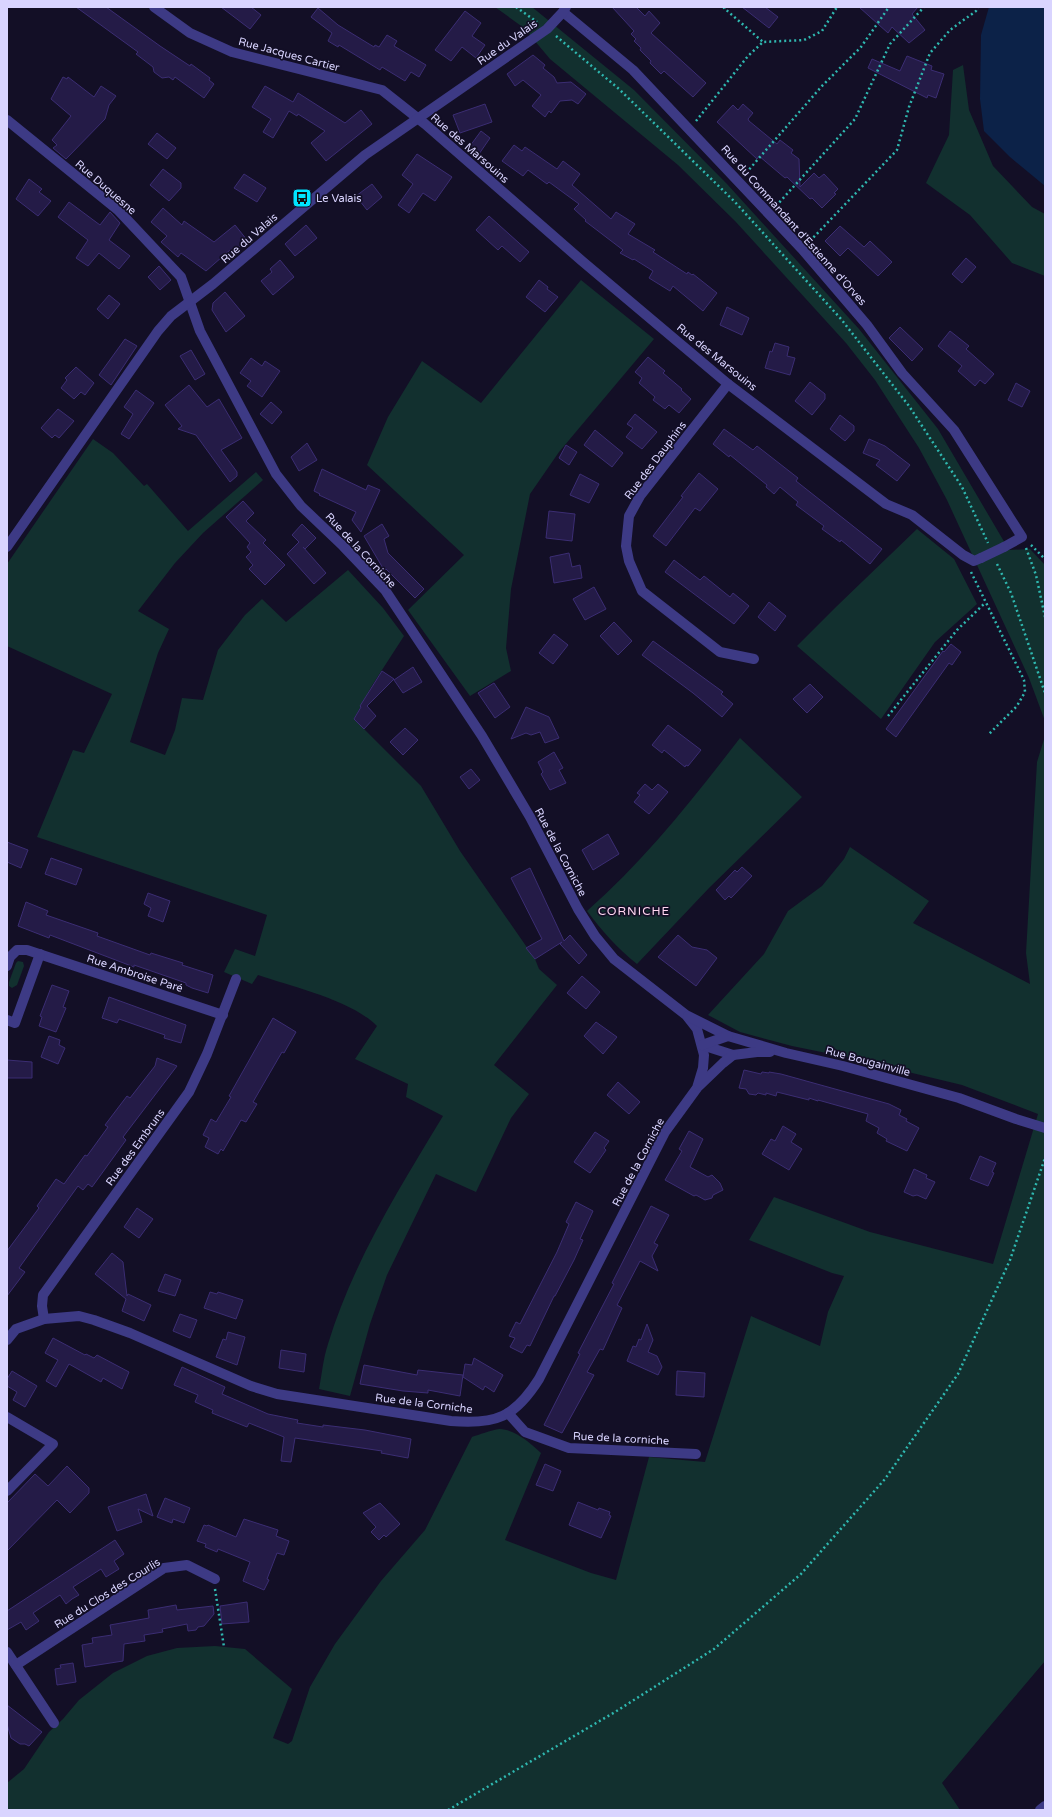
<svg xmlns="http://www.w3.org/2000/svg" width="1052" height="1817" viewBox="0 0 1052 1817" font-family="'Varela Round',sans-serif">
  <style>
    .green { fill: #12302f }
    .water { fill: #0c2248 }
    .building { fill: #241b47; stroke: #3b2d73 }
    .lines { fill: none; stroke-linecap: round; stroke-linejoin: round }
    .path { stroke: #2fb8b0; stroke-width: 2.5; stroke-dasharray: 2 3; stroke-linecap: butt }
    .minor { stroke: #3d3a85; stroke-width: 10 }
    .minor-bridge { stroke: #3d3a85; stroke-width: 10 }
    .labels { text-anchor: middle; stroke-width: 3.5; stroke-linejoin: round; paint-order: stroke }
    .street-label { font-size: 11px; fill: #d9d4ff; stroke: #130f26 }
    .poi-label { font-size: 11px; fill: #d9d4ff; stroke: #130f26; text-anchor: start }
    .neighbourhood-label { font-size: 12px; letter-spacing: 1px; fill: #ffd6f0; stroke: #130f26 }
  </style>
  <rect width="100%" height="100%" fill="#130f26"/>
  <g class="green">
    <polygon points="495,7 532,7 634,90 727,184 859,329 938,429 1009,550 1030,549 1045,565 1045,721 1029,678 947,500 919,448 875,380 846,343 735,221 678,165 550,59 524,28"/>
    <polygon points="963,65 969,110 993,166 1032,207 1045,214 1045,276 1012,263 970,215 926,183 949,135 953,70"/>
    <polygon points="581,280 654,339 559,452 530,494 511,589 506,648 511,671 470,696 408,610 464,555 367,465 388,417 422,361 481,403"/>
    <path d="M93,439L113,453L144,486L147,484L188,531L256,472L263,480L203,533L175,563L138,611L169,629L158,653L130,742L165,755L175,730L182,698L203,700L218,650L245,615L262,599L286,622L348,570L383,608L404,636L371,687L354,719L421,786L460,851L535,959L539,969L557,985L494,1065L529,1094L511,1118L476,1192L436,1174L387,1275L370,1324L350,1396L319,1389C322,1374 323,1359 328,1344C353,1262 399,1189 443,1116L406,1097L408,1084L355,1059L377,1026C351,1000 293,987 258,975L252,984L224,972L235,949L255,956L267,915L37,837L73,750L84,753L112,694L7,646V564Z"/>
    <polygon points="917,529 954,559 977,604 935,642 881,719 797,646 837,606"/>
    <path d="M1045,736V1661L942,1783L960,1810H7V1783L24,1769L49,1732L63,1719L79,1700L113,1673L147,1656L177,1648L215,1646L245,1649L292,1689L273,1738L288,1744L292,1741L310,1687L335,1644L381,1581L425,1530L472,1437C478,1435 495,1429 500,1429C516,1430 530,1443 541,1453L505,1540L591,1573L616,1580L649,1457L705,1462L751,1316L820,1346L828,1312L844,1276L832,1273L749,1240L774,1197L870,1232L993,1264L1038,1114L962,1085L846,1057L792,1046L740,1032L708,1015L764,954L788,911L822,886L844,859L850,847L929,901L913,923L1030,984L1026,953L1037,762Z"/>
    <path d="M740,738L802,797L709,888L637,964C617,948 602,931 587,911C645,860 693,799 740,738Z"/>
    <polygon points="18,961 23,962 24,966 17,985 12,988 9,986 9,982 16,963"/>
  </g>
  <polygon class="water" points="989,7 1045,7 1045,186 1010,157 984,131 980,99 981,35"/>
  <g class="building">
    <polygon points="76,7 106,7 160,46 190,66 191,64 210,78 209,80 214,84 204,98 175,77 173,80 169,77 162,78 154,72 153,67 136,54 138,52"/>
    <polygon points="221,7 251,7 261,15 250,29"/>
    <polygon points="612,7 636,7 645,16 649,11 660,23 651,33 706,83 693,97 664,71 661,74 650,63 651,61 640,50 641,48 634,41 636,39 631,34 634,31"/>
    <polygon points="742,7 765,7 778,17 769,28"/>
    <polygon points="859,7 918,7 912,14 925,30 909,43 892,27 888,33"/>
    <polygon points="318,8 338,25 374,47 375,45 379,47 387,35 397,41 394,46 426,65 419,77 411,72 405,81 382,67 380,70 339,45 338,47 328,41 332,33 311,17"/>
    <polygon points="465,11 481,23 472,36 485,45 476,58 462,47 451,61 435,50"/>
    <polygon points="533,55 545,65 543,68 554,77 557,83 571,82 586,94 578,104 572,100 560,101 551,113 549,111 545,117 532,106 541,95 523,80 515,86 507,74"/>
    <polygon points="907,56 932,66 931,70 944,74 936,98 928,95 927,98 868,68 872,59 900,71"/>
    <polygon points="63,77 67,79 68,77 94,97 101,86 116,96 109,105 105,119 66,159 53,148 57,145 52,140 71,116 51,99"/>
    <polygon points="265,86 293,102 298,93 345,123 361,110 372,124 326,161 311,143 325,131 298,114 297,116 289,111 273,138 263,132 271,119 252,107"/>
    <polygon points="485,104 492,122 460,133 453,115"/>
    <polygon points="743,104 753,113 748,119 749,121 777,144 780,140 793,150 791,153 799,159 800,187 814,173 819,178 824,174 838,189 834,193 836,194 822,208 812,198 810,199 787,177 785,178 759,156 757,159 717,122 733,105 738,110"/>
    <polygon points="481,131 490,138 479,154 470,146"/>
    <polygon points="157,133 176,148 167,159 148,144"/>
    <polygon points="514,145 522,151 525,147 557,169 563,161 580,174 572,185 611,219 616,212 635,224 628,234 655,250 653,252 687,274 688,272 692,275 693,274 717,293 703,311 673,286 670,291 649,278 653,271 634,259 633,260 620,253 623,250 585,221 586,220 574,209 579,204 549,182 547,184 528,170 523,176 502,161"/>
    <polygon points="417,154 452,177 435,201 423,193 409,213 398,205 413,184 402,175"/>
    <polygon points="163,169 181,183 181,188 169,201 150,185"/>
    <polygon points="244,174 266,188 257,202 234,188"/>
    <polygon points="29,179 42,189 39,192 51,201 38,216 16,199"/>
    <polygon points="372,184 382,197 367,210 356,196"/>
    <polygon points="69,202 100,225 110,212 120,223 109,240 130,256 119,269 99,253 88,266 76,258 88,240 58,217"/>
    <polygon points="163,208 182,225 184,221 214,242 235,225 247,240 232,253 230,250 206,271 181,253 178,257 161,242 167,236 151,222"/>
    <polygon points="489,216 529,252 520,262 502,246 498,250 476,230"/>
    <polygon points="306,225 317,238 295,256 285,244"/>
    <polygon points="840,226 864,247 870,241 892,262 878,276 848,248 840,256 825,241"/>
    <polygon points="966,258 976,267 962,283 952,274"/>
    <polygon points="280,260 294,277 273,295 261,281 272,272 270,269"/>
    <polygon points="159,266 171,280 160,290 148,277"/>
    <polygon points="539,280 548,287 547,289 558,297 545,312 526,297"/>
    <polygon points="225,292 245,316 226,332 212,310 213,303"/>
    <polygon points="109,295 120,304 108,319 97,309"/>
    <polygon points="727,307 749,318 742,335 720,325"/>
    <polygon points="900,327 923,349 912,361 889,338"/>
    <polygon points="950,331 969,346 966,349 994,374 985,384 980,380 975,386 958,371 962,366 938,346"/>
    <polygon points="125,339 137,346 111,385 99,375"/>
    <polygon points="775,343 789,347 787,356 795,358 790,375 765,368 770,351 772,352"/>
    <polygon points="191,350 205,374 195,380 180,356"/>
    <polygon points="648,357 665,371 663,373 682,389 681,390 691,399 679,413 669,405 665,409 653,400 655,397 639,383 642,378 635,372"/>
    <polygon points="251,358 262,366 265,361 280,371 262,397 247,386 251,381 240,373"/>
    <polygon points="76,367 94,383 85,395 81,392 74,399 61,388 67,380 65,378"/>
    <polygon points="810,382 825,394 825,399 812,415 795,401"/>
    <polygon points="1016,383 1030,391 1022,407 1008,400"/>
    <polygon points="189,385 207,407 219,399 242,438 221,450 237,472 237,476 230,482 196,435 178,429 182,426 165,405"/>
    <polygon points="136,390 154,403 129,439 121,434 133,414 124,407"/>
    <polygon points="271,402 282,412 272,424 260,414"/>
    <polygon points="58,409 74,421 59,438 55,435 52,438 41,428"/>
    <polygon points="635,414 657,432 642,449 626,437 633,428 627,424"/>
    <polygon points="840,415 854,426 854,431 845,441 830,429"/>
    <polygon points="724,429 753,450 757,446 798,478 796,481 882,549 870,564 841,540 840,542 822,529 824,526 796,505 798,502 780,487 774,494 766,487 767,485 730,455 729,457 713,444"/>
    <polygon points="595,430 623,453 612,467 584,445"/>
    <polygon points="869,439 885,446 910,465 897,481 876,465 880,460 863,453"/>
    <polygon points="307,443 317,460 299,471 291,457"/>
    <polygon points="566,445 577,452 569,465 559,458"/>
    <polygon points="322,469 366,490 368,485 380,490 361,532 352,520 356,512 319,495 320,494 314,491"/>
    <polygon points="699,473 718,489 700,511 695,508 666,546 653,536 683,497 681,496"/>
    <polygon points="580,474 599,484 589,503 570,495"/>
    <polygon points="243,501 254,513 246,521 266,540 263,543 285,565 265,585 249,569 253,565 246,557 251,552 247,547 250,543 226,517"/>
    <polygon points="549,511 575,514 572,541 546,538"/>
    <polygon points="302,524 316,538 305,549 303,547 326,573 314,584 287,554 299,542 292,535"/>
    <polygon points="382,524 389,536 384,539 388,553 424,589 415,598 386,569 384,570 364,536"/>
    <polygon points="569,553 572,567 580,565 582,578 554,583 550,557"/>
    <polygon points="674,560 700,580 704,576 730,597 733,593 749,606 734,624 665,572"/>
    <polygon points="594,587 606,609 585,620 573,599"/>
    <polygon points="769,602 786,616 775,631 758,617"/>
    <polygon points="614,622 632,641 618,655 600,636"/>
    <polygon points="554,634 568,645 553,664 539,653"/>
    <polygon points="653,641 723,692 721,694 733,704 722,717 693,693 642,655"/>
    <polygon points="951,644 961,652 952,665 949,663 896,737 886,729 943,651 944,652"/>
    <polygon points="413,667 422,682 403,693 394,680"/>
    <polygon points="382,671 394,679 367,706 376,716 364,729 354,719 361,707 360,706"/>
    <polygon points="494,683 510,707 495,718 478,693"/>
    <polygon points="810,684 823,697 807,713 793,699"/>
    <polygon points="526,707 549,717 559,738 545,743 540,732 531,735 526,733 511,739"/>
    <polygon points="668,725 701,750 688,766 686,765 685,767 664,750 662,753 652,745"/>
    <polygon points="405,728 418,740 403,755 390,742"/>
    <polygon points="554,752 563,768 559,770 566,783 550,790 541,774 543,772 538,762"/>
    <polygon points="471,769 480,780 469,789 460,777"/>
    <polygon points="645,784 652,790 658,784 668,792 649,814 634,802 640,795 637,793"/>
    <polygon points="608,834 619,854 593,870 582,850"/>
    <polygon points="7,842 28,850 21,868 7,862"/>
    <polygon points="51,858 82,869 76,885 45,874"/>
    <polygon points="742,867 752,876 731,898 729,896 725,900 716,890 735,870 737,872"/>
    <polygon points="530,868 564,941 570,935 587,955 579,964 560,944 562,942 535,959 526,948 542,939 511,878"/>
    <polygon points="148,893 170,901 163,922 148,916 151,908 144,904"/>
    <polygon points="26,902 48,911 46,915 98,933 97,936 150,955 151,953 183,963 182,965 213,975 208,993 192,988 186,985 186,983 134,965 134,967 50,935 49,938 18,926"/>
    <polygon points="678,935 692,947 707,950 717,958 696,986 658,957"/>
    <polygon points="582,976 600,992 586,1009 567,993"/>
    <polygon points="52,985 69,991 63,1007 66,1008 56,1032 39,1026 42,1017 40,1016"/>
    <polygon points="109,997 186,1025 181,1043 164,1038 165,1035 119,1019 117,1023 102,1018"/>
    <polygon points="273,1018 296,1032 284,1053 282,1052 253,1102 257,1104 246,1122 241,1120 223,1151 221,1149 218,1154 205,1147 209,1138 203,1135 211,1119 216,1122 231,1097 229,1096"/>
    <polygon points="596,1022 617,1037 603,1054 584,1036"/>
    <polygon points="49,1036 60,1040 59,1045 65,1048 58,1064 41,1057"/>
    <polygon points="157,1058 177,1066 123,1137 126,1140 92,1187 88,1184 83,1190 78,1186 19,1268 25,1272 7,1296 7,1251 39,1208 37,1206 56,1179 64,1184 85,1155 87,1156 108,1127 105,1125 127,1096 130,1098 155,1066"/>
    <polygon points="7,1060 32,1062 32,1078 7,1078"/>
    <polygon points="744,1070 761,1074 762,1072 769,1073 769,1072 781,1074 889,1104 901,1110 899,1115 907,1119 906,1121 919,1128 907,1151 886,1141 887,1139 877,1133 879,1128 866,1121 868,1114 818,1100 818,1101 809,1098 809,1100 777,1092 776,1096 766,1093 766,1095 758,1093 756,1095 749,1094 746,1089 739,1088"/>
    <polygon points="618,1082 640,1102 629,1114 607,1095"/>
    <polygon points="783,1126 796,1134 791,1142 802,1149 789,1170 762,1154 771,1139 775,1141"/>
    <polygon points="689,1131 703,1139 690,1167 708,1177 712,1175 720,1183 723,1190 713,1195 712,1198 705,1200 696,1195 694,1196 665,1180 682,1151 679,1149"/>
    <polygon points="595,1132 609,1141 604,1148 606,1150 590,1173 574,1162"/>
    <polygon points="980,1156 996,1163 992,1172 994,1173 988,1186 970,1179"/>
    <polygon points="914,1169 927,1175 926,1178 935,1182 926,1199 917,1195 913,1196 904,1192"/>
    <polygon points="576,1202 593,1211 580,1239 583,1240 574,1260 555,1296 554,1296 530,1346 527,1345 522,1353 510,1347 515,1338 509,1336 516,1322 520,1324 557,1252 569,1224 566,1222"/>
    <polygon points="651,1206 669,1215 654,1243 658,1245 652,1256 658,1271 640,1261 617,1305 622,1308 603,1350 600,1349 587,1372 594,1375 562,1433 544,1425 580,1354 578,1353 614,1284 612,1283"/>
    <polygon points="137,1208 153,1219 139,1238 124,1227"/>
    <polygon points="112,1253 123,1262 127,1296 128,1294 151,1305 144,1321 122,1311 126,1299 95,1274"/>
    <polygon points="165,1274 181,1280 175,1296 158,1291"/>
    <polygon points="210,1292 217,1294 218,1292 243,1300 236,1319 204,1308"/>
    <polygon points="180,1314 197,1320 190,1338 173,1331"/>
    <polygon points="647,1324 653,1340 648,1352 657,1356 662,1367 658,1375 627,1361 633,1346 636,1347 639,1339 641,1340"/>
    <polygon points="228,1332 245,1337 237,1365 216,1357 223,1339 226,1340"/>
    <polygon points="53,1338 85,1355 86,1354 94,1358 97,1355 129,1372 122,1389 103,1378 101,1382 69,1364 56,1387 46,1381 58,1360 45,1353"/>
    <polygon points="281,1350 306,1354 304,1372 279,1368"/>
    <polygon points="474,1358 503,1375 494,1392 485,1386 483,1390 463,1377 465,1364 472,1365"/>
    <polygon points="364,1365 417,1375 418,1370 463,1375 460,1396 428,1390 428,1393 403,1391 360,1384"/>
    <polygon points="182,1367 225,1387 222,1394 268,1414 298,1420 297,1423 323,1427 323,1425 365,1430 411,1439 408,1458 381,1453 382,1451 295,1438 291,1462 281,1461 284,1437 249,1423 247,1427 212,1413 213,1410 195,1402 198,1395 174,1385"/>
    <polygon points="12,1371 37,1386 25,1407 13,1400 17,1392 7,1386 7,1379"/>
    <polygon points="677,1371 705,1373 704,1397 676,1395"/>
    <polygon points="545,1464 561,1471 553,1491 536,1485"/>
    <polygon points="67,1466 89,1488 89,1493 70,1513 57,1500 7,1551 7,1503 35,1474 48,1486"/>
    <polygon points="146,1494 153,1516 138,1509 142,1522 117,1531 108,1507"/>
    <polygon points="165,1498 190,1508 184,1523 173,1519 172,1523 157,1517"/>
    <polygon points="578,1502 598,1510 599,1508 610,1512 609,1515 611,1516 601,1538 569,1525"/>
    <polygon points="380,1503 400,1524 386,1537 384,1535 379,1540 371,1532 376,1527 363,1513"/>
    <polygon points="244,1519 278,1530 276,1536 289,1541 284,1555 277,1553 267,1579 269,1580 264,1590 243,1581 250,1562 218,1549 217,1552 205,1547 206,1544 197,1541 204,1525 207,1526 208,1525 236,1537"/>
    <polygon points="115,1540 124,1554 114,1561 119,1569 106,1577 101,1569 73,1587 79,1595 72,1599 66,1604 60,1595 33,1613 39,1621 26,1630 21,1622 7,1630 7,1611"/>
    <polygon points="247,1602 249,1622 222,1624 220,1606"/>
    <polygon points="176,1605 177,1610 213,1606 214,1614 204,1626 198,1627 196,1630 188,1631 187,1624 162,1629 163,1632 144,1635 145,1641 124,1644 123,1661 85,1667 82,1645 93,1643 92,1638 112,1635 110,1625 149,1618 148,1610"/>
    <polygon points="73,1663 76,1682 57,1685 55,1669 61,1668 60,1665"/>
    <polygon points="7,1705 42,1732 29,1746 25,1744 20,1744 11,1738 7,1724"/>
  </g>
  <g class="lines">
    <g class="path">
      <polyline points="516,7 537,22"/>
      <polyline points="725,7 724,8 763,42"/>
      <polyline points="556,36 619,89 735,202 841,319 909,406 962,487 988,543"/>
      <polyline points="696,121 748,56 763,42 804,40 822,31 837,7"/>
      <polyline points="746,173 822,86 861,47 889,7"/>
      <polyline points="776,206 855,119 890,44 924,7"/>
      <polyline points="810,241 897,150 909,107 930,53 950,30 976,11 978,7"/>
      <polyline points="1031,545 1045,559"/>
      <polyline points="1026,548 1036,575 1045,617"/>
      <polyline points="997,564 1011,593 1045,693"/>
      <polyline points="971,572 1024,680 1025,692 1017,706 989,734"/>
      <polyline points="888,716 957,630 985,603"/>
      <polyline points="215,1589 224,1647"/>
      <polyline points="448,1810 615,1712 714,1649 801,1574 885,1479 958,1374 1010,1260 1045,1158"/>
    </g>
    <g class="minor">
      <polyline points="154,7 190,33 232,52 382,90 425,124 582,261 728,384 886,504 912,515 963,555 974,561 981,558"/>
      <polyline points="563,12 633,70 802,249 867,325 902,373 954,430 1022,537 1004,547"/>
      <path d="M7,120L118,210L181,277L200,331L276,474L301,506L343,546L385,590L482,736L530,817L578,909L595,936L614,959L686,1015L697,1029L704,1055L703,1068L697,1088L665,1132L539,1379C515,1417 496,1425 451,1421L277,1394L251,1386L130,1333L94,1320L79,1316L44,1319L16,1329L7,1340"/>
      <polyline points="728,384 640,496 629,516 626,546 629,561 642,591 720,652 754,659"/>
      <polyline points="7,547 158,331 171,316 213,284 365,155 547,29 563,12 566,7"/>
      <polyline points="7,966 10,957 17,950 27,950 223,1015"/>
      <polyline points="688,1016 728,1036 786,1053 843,1066 959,1098 1016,1119 1045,1128"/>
      <polyline points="7,1020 15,1023 40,954"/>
      <polyline points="702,1045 733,1055 757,1052 770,1052"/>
      <polyline points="702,1045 728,1036"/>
      <polyline points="699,1086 723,1063 733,1055"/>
      <polyline points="44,1319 42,1306 43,1295 189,1092 207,1054 236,979"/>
      <polyline points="508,1413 525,1432 569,1448 696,1454"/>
      <polyline points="7,1417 53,1444 7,1491"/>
      <polyline points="7,1652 54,1723"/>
      <polyline points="16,1665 164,1568 187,1565 215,1579"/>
      <polyline points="1040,1810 1045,1806"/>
    </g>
    <polyline class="minor-bridge" points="981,558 1004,547"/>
  </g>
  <defs>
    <symbol id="bus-square" viewBox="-11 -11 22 22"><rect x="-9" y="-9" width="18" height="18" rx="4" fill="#00e5ff" stroke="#130f26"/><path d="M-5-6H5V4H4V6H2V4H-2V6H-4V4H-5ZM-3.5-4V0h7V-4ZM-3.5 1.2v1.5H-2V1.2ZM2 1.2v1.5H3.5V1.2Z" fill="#111"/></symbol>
  </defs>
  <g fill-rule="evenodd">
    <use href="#bus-square" x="291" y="187" width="22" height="22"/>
  </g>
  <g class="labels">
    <g class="street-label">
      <text transform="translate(507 42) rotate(-35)" y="4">Rue du Valais</text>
      <text transform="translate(289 54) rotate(15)" y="4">Rue Jacques Cartier</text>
      <text transform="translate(470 148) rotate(41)" y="4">Rue des Marsouins</text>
      <text transform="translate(106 187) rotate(41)" y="4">Rue Duquesne</text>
      <text transform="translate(794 225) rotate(48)" y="4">Rue du Commandant d'Estienne d'Orves</text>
      <text transform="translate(249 238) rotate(-41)" y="4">Rue du Valais</text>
      <text transform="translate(717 357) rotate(39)" y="4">Rue des Marsouins</text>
      <text transform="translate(655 460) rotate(-53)" y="4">Rue des Dauphins</text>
      <text transform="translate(361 550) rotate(47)" y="4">Rue de la Corniche</text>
      <text transform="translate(561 852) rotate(62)" y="4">Rue de la Corniche</text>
      <text transform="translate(135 973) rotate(18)" y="4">Rue Ambroise Paré</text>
      <text transform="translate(868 1061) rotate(15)" y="4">Rue Bougainville</text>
      <text transform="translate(135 1147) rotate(-54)" y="4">Rue des Embruns</text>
      <text transform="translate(638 1162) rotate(-62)" y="4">Rue de la Corniche</text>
      <text transform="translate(424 1403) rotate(7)" y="4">Rue de la Corniche</text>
      <text transform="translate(621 1438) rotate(3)" y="4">Rue de la corniche</text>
      <text transform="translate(107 1593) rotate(-32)" y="4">Rue du Clos des Courlis</text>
    </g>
    <g class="poi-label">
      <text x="316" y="202">Le Valais</text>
    </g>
    <g class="neighbourhood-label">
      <text x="634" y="915">CORNICHE</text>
    </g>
  </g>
  <rect width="1052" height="1817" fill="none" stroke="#d9d4ff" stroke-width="16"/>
</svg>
